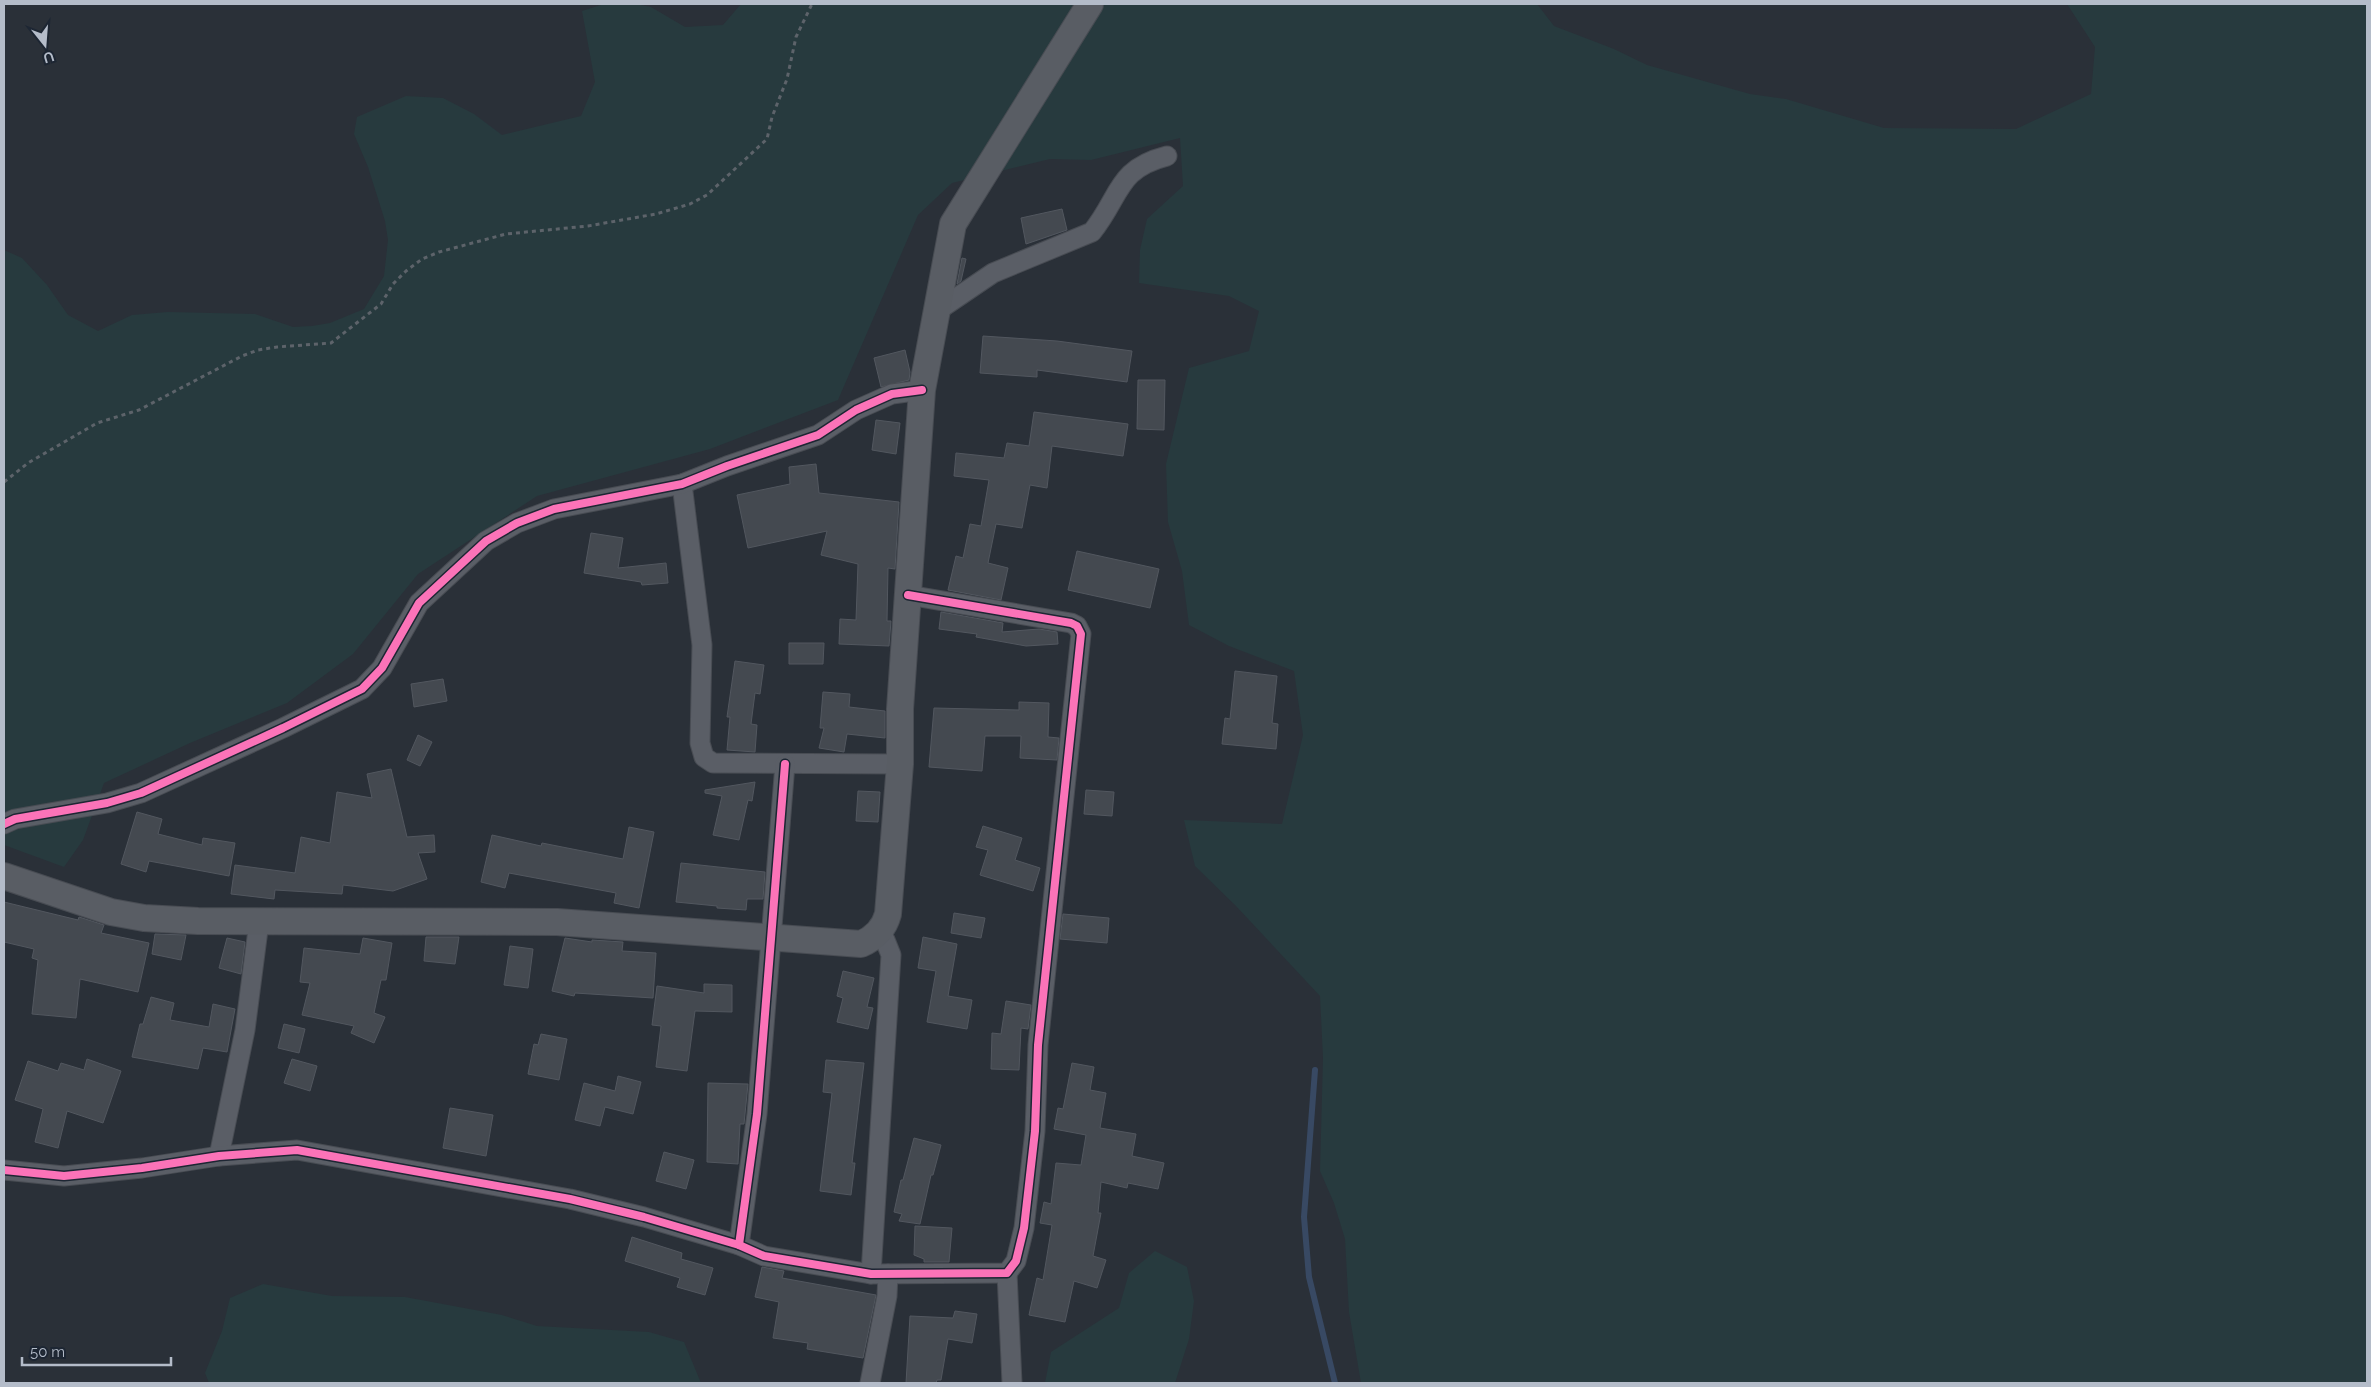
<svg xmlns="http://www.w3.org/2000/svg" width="2371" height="1387" viewBox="0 0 2371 1387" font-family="Raleway,sans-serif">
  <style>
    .green { fill: #273a3e }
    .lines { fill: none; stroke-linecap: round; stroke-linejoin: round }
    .stream { stroke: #384963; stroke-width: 6 }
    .building { fill: #444950; stroke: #52575f }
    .minor-casing { stroke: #484c53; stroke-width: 21 }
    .secondary-casing { stroke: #484c53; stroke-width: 28 }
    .path { stroke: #5d636a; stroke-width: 3; stroke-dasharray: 4 4; stroke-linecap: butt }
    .minor { stroke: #5a5e66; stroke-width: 19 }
    .secondary { stroke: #595d64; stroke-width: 26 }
    .cycleway-casing { stroke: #1d2633; stroke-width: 11 }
    .cycleway { stroke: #fb73b8; stroke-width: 8 }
  </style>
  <rect width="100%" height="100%" fill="#2a3038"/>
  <g class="green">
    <polygon points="604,4 636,4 651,7 685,27 723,25 741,4 1537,4 1554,26 1614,49 1647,65 1750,94 1786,99 1884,128 2016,129 2091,94 2095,47 2067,4 2367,4 2367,1383 1361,1383 1349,1312 1345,1239 1334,1203 1320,1171 1323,1058 1320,996 1236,906 1195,866 1184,820 1282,824 1303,735 1294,671 1229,646 1189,625 1182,571 1168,522 1166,464 1189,368 1249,351 1259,311 1229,296 1139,283 1140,250 1147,219 1183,186 1180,138 1091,160 1050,159 952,183 918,215 838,400 710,449 537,496 418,574 353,654 287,703 190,743 104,783 83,840 64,867 4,845 4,250 22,258 47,285 68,315 98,331 132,315 168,312 255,314 293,327 312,326 330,323 364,309 384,276 388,240 385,221 368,167 354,134 357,117 406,96 443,98 474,114 502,135 581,116 595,82 582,11"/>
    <polygon points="1155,1251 1187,1267 1194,1301 1189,1339 1175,1383 1045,1383 1051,1352 1119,1308 1129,1273"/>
    <polygon points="263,1284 332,1296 405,1297 502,1315 537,1326 649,1332 684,1342 701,1383 209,1383 205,1373 222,1331 230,1298"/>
  </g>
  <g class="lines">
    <polyline class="stream" points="1315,1070 1304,1217 1309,1277 1335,1383"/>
  </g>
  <g class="building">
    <polygon points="1062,209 1067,230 1026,244 1021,218"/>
    <polygon points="962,258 966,259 961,281 957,284"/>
    <polygon points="983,336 1057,341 1132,351 1127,382 1037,370 1037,377 980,373"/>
    <polygon points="905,350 910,372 909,380 881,387 874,358"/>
    <polygon points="1138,380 1165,380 1164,430 1137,429"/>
    <polygon points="1034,412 1128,424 1123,456 1052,446 1047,488 1030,485 1022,528 996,524 988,563 1008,568 1001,600 948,590 956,556 963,558 970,524 981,526 989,480 954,476 956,453 1004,458 1007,443 1029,446"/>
    <polygon points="876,420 900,423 896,454 872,450"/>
    <polygon points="816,464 819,493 899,502 895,569 888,568 887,621 891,621 889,646 839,644 840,619 856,620 858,564 821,555 827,531 748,548 737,495 790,484 789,467"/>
    <polygon points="591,533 623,538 618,568 666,563 668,583 642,585 641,582 584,573"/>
    <polygon points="1077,551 1159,569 1150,608 1068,590"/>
    <polygon points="941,612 1003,623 1002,632 1039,629 1057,632 1058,644 1026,646 976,637 977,634 939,629"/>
    <polygon points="789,643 824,643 823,664 789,664"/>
    <polygon points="735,661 764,665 760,694 755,693 751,724 757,725 755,752 727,750 730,717 727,717"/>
    <polygon points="1235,671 1277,676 1272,723 1278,724 1276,749 1222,744 1225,718 1230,719"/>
    <polygon points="443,679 447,701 414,707 411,684"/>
    <polygon points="823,692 850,694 849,707 885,711 885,738 847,734 844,752 819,748 824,728 820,728"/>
    <polygon points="1019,702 1049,703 1048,737 1059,738 1057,760 1020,758 1021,736 985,736 982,771 929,767 934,708 1019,710"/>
    <polygon points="418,735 432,742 420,766 407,760"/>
    <polygon points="391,769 407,837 434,835 435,852 418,853 427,879 393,891 343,885 342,894 275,890 274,899 231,894 235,865 295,873 301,837 330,843 337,792 372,798 367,774"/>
    <polygon points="755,782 752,801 748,800 739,840 713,835 722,796 705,793 705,790"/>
    <polygon points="1086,790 1114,792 1112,816 1084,814"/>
    <polygon points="858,791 880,792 878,822 856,821"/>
    <polygon points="137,812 162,819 158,834 202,845 203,838 235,843 229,876 149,861 146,872 121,864"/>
    <polygon points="983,826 1022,838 1015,860 1040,868 1033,891 980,875 988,850 976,847"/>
    <polygon points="629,827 654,832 639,908 614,903 616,893 509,873 505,888 481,882 492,835 541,846 542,843 623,859"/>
    <polygon points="681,863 765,872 763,899 747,899 746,910 717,908 717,906 676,902"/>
    <polygon points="4,902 78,920 79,917 104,925 101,933 149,943 138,992 80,979 76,1018 32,1014 38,960 32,958 34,949 4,942"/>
    <polygon points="954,913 985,918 981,938 951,933"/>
    <polygon points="1063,914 1109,918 1107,943 1060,939"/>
    <polygon points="155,934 186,935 181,960 152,954"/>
    <polygon points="426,937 459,937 455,964 424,961"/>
    <polygon points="923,937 957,944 948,996 972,1000 967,1029 927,1022 936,971 918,968"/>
    <polygon points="227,938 245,942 241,974 219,968"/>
    <polygon points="363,938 392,943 386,980 381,980 374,1013 385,1017 374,1043 351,1033 354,1026 302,1015 310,983 300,982 304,948 360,954"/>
    <polygon points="565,938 592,942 592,940 623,942 622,951 656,953 653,998 575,993 574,996 552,991"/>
    <polygon points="510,946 533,949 528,988 504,985"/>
    <polygon points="843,971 874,978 867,1007 873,1008 868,1029 837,1022 843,998 837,996"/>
    <polygon points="704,984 732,985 732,1012 695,1011 687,1071 656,1067 661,1026 652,1025 657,986 704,993"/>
    <polygon points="151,997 174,1003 170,1020 209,1027 213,1004 235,1009 227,1052 203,1048 198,1069 132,1057 140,1024 143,1024"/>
    <polygon points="1006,1001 1031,1005 1028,1029 1021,1028 1019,1070 991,1069 992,1033 1001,1034"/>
    <polygon points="284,1024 305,1029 299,1053 278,1048"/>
    <polygon points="541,1034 567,1039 559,1080 528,1074 534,1044 538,1045"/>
    <polygon points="87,1059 121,1071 103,1123 67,1111 58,1148 35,1142 43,1109 15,1100 28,1061 58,1071 61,1063 84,1070"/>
    <polygon points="292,1059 317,1066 310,1091 284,1083"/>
    <polygon points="826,1060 864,1063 852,1163 855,1163 851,1195 820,1191 832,1093 823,1092"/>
    <polygon points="1072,1063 1094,1067 1090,1090 1106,1093 1100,1128 1136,1134 1132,1156 1164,1163 1158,1189 1128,1183 1127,1188 1101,1182 1098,1213 1101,1213 1093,1256 1106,1260 1097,1288 1074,1281 1065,1322 1029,1315 1037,1278 1043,1280 1052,1225 1040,1223 1044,1202 1051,1204 1056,1163 1081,1165 1086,1135 1054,1129 1058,1108 1063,1109"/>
    <polygon points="618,1076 641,1082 633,1114 605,1107 600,1126 575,1120 584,1083 615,1091"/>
    <polygon points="708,1083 748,1084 744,1124 740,1124 738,1164 707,1162"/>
    <polygon points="450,1108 493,1115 486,1156 443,1148"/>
    <polygon points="914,1138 941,1145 933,1175 931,1175 920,1224 899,1221 902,1214 894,1212 901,1180 903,1180"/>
    <polygon points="664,1152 694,1160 686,1189 656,1181"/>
    <polygon points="915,1226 952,1228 949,1262 924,1262 924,1259 914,1255"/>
    <polygon points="632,1237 682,1253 681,1259 713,1268 705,1295 677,1287 680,1278 625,1261"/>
    <polygon points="762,1267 784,1271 782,1278 876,1295 863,1358 807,1349 808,1343 773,1338 779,1302 755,1297"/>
    <polygon points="955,1311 977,1314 972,1343 948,1339 941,1380 937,1380 936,1383 906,1383 910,1316 953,1318"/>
  </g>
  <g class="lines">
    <defs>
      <g id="minor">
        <path d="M937,311L993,273L1092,232C1121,196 1116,169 1167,156"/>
        <polyline points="682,484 702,645 700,743 704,757 713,763 900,764"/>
        <polyline points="785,764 757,1114 739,1245 764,1256 871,1274 1007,1273 1016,1261 1024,1228 1035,1131 1038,1045 1081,634 1077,626 1071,623 908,595"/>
        <polyline points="4,824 15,819 107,803 141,793 283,728 362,689 382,668 419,603 486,541 517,523 554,509 682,484 727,466 818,435 856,410 892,394 922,390"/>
        <polyline points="219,1156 245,1030 259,922"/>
        <polyline points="4,1170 64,1176 142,1168 219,1156 297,1150 570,1199 644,1217 739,1245"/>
        <polyline points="1007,1273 1012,1383"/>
        <polyline points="871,1274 891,955 885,940 878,934"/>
        <polyline points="870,1383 887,1296 888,1274"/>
      </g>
      <path id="secondary" d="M4,876L111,912L144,918L198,921L557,922L861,944C875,938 884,929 888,914L900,764V709L922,390L953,224L1090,4"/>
    </defs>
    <use href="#minor" class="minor-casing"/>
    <use href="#secondary" class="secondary-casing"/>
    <polyline class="path" points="4,482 28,463 97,423 139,410 242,356 258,350 277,347 331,343 381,304 393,284 406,271 422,259 439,252 506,234 588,226 656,214 690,204 707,195 767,139 772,117 787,79 796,37 812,4"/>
    <use href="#minor" class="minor"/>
    <use href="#secondary" class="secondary"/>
    <defs>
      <g id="cycleway">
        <polyline points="785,764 757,1114 739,1245 764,1256 871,1274 1007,1273 1016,1261 1024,1228 1035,1131 1038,1045 1081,634 1077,626 1071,623 908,595"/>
        <polyline points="4,824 15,819 107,803 141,793 283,728 362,689 382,668 419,603 486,541 517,523 554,509 682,484 727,466 818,435 856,410 892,394 922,390"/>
        <polyline points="4,1170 64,1176 142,1168 219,1156 297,1150 570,1199 644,1217 739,1245"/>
      </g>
    </defs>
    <use href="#cycleway" class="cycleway-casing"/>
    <use href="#cycleway" class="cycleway"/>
  </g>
  <rect width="2371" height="1387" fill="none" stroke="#b4bcc9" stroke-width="10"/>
  <g transform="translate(45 45) rotate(163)" stroke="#1d2633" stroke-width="4" paint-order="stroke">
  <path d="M0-4L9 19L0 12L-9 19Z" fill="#b4bcc9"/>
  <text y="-8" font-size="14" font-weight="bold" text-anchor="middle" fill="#b4bcc9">U</text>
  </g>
  <path d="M22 1357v8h149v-8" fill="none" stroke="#b4bcc9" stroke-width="2.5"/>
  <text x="30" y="1357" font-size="15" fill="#b4bcc9" stroke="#1d2633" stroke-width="4" paint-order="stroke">50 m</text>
</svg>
